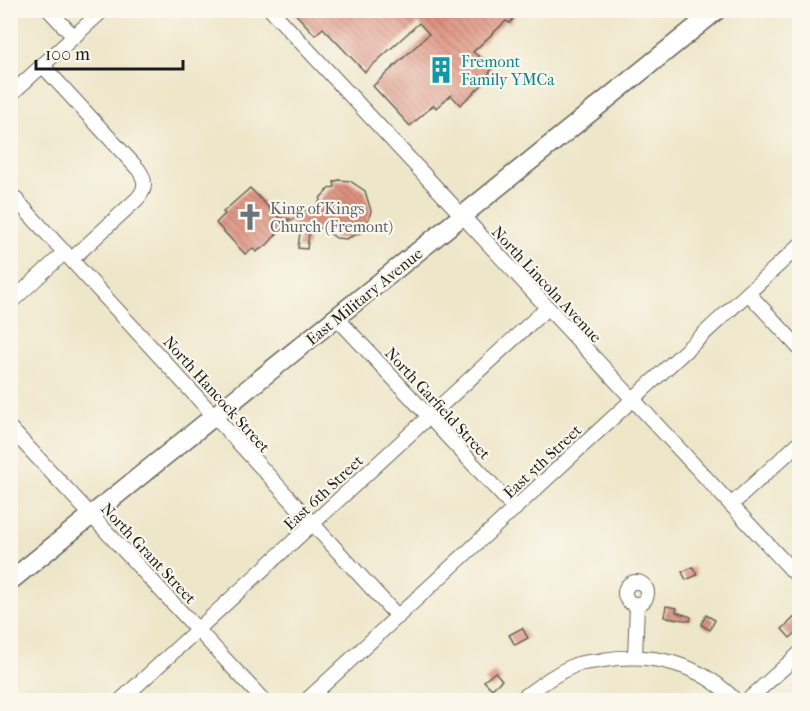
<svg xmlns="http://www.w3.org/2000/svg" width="810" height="711" viewBox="0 0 810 711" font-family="'IM FELL French Canon',serif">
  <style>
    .building { fill: url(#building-back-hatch) }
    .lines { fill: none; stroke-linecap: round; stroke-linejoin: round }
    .minor-casing { stroke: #666359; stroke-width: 16 }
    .major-casing { stroke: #666359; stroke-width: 21 }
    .minor { stroke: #fff; stroke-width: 14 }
    .major { stroke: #fff; stroke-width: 18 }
    .labels { text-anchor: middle; stroke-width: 4.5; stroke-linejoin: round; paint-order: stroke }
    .culture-label { font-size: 16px; fill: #0d838f; stroke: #fbf7ec; text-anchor: start }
    .worship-label { font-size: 16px; fill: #5b616d; stroke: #fbf7ec; text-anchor: start }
    .street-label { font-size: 16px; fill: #1c1c1c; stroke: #fbf7ec }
  </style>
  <defs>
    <pattern id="building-back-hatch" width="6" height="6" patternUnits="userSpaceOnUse" patternTransform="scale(1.5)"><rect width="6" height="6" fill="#de907e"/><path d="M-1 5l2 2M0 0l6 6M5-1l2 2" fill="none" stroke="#b37566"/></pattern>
  </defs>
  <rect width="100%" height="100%" fill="#fbf7ec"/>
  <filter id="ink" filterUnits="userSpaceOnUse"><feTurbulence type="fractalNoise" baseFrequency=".0167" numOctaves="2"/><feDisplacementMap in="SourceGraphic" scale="12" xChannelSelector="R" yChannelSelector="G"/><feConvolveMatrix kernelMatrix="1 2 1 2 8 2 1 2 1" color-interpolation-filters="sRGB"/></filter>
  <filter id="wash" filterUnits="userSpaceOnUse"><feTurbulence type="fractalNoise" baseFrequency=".008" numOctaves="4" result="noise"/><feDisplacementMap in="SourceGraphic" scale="24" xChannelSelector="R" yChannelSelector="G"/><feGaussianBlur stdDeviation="1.35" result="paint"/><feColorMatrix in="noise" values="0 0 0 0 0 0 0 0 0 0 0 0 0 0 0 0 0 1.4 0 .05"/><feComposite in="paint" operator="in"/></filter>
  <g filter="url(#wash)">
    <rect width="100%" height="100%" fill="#eee6c9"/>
    <g id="blocks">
      <g class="building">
        <polygon points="292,10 519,10 510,23 506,21 473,52 493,67 482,85 460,105 451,95 436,108 434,105 410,126 373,86 429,34 419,23 365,72 323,28 315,35"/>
        <polygon points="338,180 350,181 365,191 371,211 367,225 360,233 346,239 336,238 323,228 318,228 309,233 307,249 298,248 300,232 295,225 289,224 303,209 316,211 321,197 330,188 335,187 334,182"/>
        <polygon points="250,188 279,218 290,219 267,245 256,252 253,248 245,254 216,223 225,214 223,212"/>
        <polygon points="693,567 697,575 686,580 682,572"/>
        <polygon points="666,606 677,608 676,612 691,617 690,621 664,617"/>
        <polygon points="800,612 800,629 790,638 782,629"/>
        <polygon points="706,615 715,620 710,630 701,625"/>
        <polygon points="522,628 528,638 515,645 509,635"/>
        <polygon points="495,672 502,680 492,689 484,681"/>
      </g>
    </g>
  </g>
  <g filter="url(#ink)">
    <use href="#blocks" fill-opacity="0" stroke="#666359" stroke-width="1.5"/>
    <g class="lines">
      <defs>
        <g id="minor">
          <polyline points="49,10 74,37"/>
          <polyline points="271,10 800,579"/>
          <path d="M43,66L138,169C147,181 146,190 136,200L72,259"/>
          <polyline points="10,95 103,10"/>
          <polyline points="10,193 398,617"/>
          <polyline points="748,293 800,349"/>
          <polyline points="10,303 65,252"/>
          <polyline points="337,318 515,509"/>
          <polyline points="10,428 263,700"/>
          <polyline points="731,505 800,442"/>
          <circle cx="636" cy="593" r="11"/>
          <polyline points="635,657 637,604"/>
          <polyline points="121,700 547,308"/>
          <polyline points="307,700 800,245"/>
          <path d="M520,700C538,687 554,674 575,665C583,662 594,662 603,660C652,652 700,664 735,700"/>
          <polyline points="748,700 800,653"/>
        </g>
        <polyline id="major" points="10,581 717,10"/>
      </defs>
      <use href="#minor" class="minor-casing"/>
      <use href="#major" class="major-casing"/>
      <use href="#minor" class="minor"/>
      <use href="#major" class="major"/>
    </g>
  </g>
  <defs>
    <symbol id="building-bare" viewBox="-9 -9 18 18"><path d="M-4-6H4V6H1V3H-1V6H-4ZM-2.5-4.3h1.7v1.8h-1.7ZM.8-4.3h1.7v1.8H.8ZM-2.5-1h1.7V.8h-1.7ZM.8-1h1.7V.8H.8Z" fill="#0f9aa8" stroke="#fbf7ec" stroke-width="2.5" paint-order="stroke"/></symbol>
    <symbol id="church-bare" viewBox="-9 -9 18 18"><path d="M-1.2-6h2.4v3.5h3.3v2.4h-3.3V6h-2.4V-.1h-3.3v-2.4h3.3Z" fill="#6b7280" stroke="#fbf7ec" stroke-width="2.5" paint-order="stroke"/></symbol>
  </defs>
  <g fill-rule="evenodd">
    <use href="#building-bare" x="422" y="51" width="38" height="38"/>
    <use href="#church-bare" x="231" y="198" width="38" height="38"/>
  </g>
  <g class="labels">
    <g class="culture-label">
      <text x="461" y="67">Fremont<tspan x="461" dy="18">Family YMCa</tspan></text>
    </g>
    <g class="worship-label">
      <text x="270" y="214">King of Kings<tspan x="270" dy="18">Church (Fremont)</tspan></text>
    </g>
    <g class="street-label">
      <text transform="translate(547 284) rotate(47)" y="6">North Lincoln Avenue</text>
      <text transform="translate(364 296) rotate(-39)" y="6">East Military Avenue</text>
      <text transform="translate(217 394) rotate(48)" y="6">North Hancock Street</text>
      <text transform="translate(438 403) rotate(47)" y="6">North Garfield Street</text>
      <text transform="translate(542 461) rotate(-43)" y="6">East 5th Street</text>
      <text transform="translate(323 492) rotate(-43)" y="6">East 6th Street</text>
      <text transform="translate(149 553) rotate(47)" y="6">North Grant Street</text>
    </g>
  </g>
  <rect width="810" height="711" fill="none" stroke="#fbf7ec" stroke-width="36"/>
  <path d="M36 60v9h147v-9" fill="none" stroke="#1c1c1c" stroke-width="3"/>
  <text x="45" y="60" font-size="18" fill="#1c1c1c" stroke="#fbf7ec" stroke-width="4.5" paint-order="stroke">100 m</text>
</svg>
